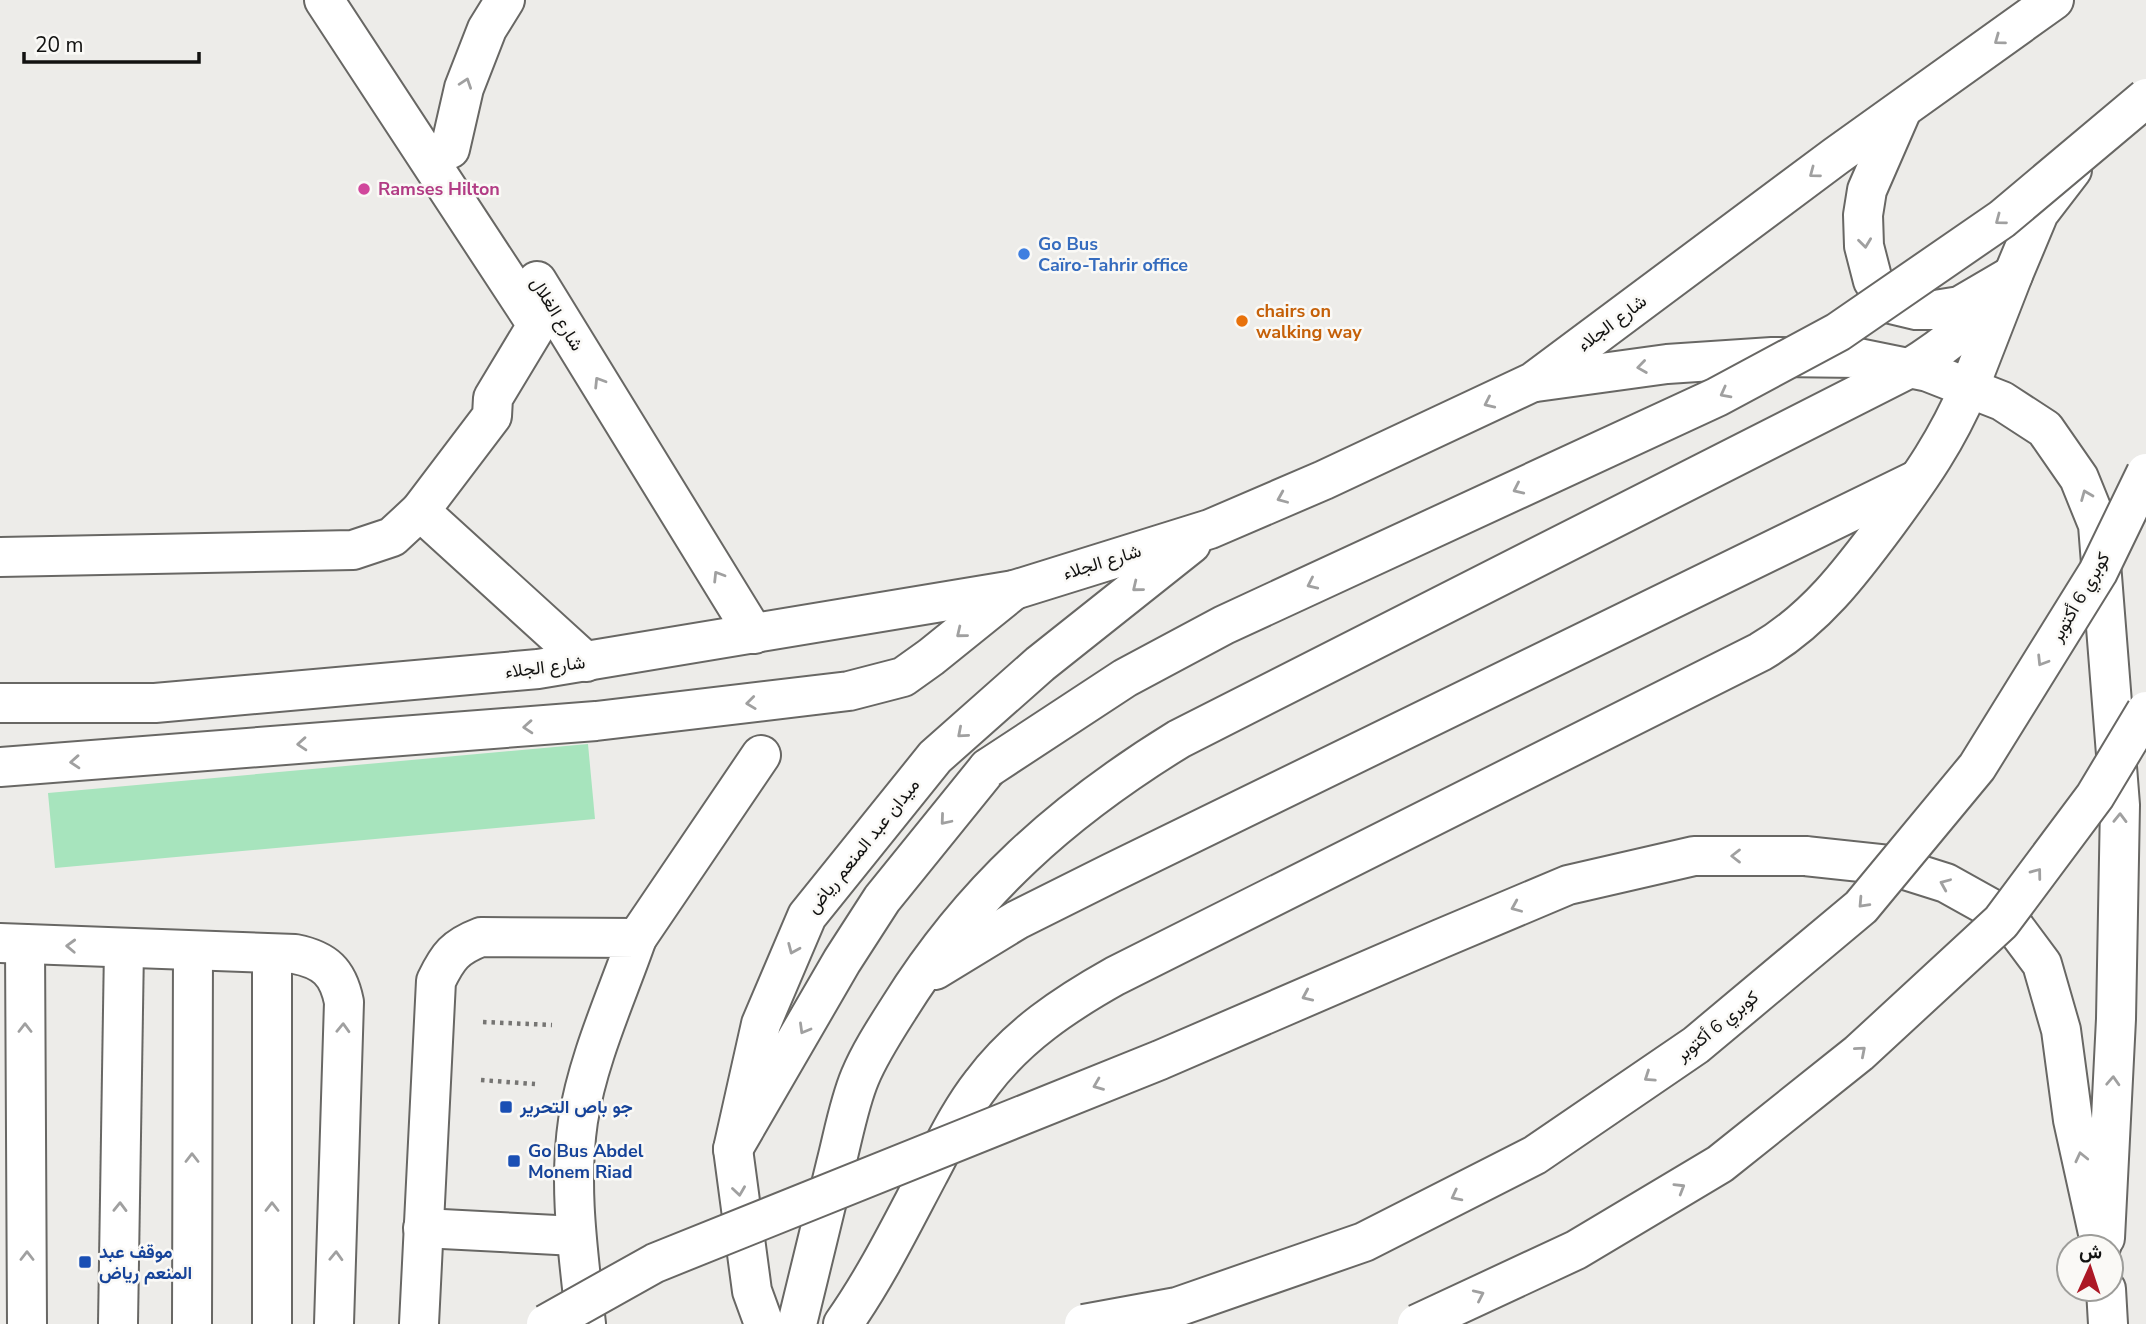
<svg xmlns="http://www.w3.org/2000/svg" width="2146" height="1324" viewBox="0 0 2146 1324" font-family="'Nunito Sans',Vazirmatn,sans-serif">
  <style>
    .green { fill: #a7e4bd }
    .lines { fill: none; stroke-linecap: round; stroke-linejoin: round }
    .minor-casing { stroke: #686764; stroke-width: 42 }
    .major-casing { stroke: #686764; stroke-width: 42 }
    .highway-casing { stroke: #686764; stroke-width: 42 }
    .path { stroke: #767573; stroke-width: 4.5; stroke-dasharray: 3.5 5; stroke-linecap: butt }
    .minor { stroke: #fff; stroke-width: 38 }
    .major { stroke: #fff; stroke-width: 38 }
    .highway { stroke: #fff; stroke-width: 38 }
    .highway-bridge-casing { stroke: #686764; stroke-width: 42; stroke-linecap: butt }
    .highway-bridge { stroke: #fff; stroke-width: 38 }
    .oneway { stroke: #a0a0a0 }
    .hotel-dot { fill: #d1479c; stroke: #faf9f6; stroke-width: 2.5 }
    .shop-dot { fill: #3f7fe0; stroke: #faf9f6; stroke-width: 2.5 }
    .food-dot { fill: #e8710a; stroke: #faf9f6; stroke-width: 2.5 }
    .transit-dot { fill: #1a4fb4; stroke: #faf9f6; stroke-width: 2.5 }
    .labels { text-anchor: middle; stroke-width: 5; stroke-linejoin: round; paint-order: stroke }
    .hotel-label { font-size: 18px; font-weight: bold; fill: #b23c85; stroke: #faf9f6; text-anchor: start }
    .shop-label { font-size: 18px; font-weight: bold; fill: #366cbe; stroke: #faf9f6; text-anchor: start }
    .food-label { font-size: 18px; font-weight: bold; fill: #c56008; stroke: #faf9f6; text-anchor: start }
    .street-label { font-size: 18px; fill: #121211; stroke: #faf9f6 }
    .transit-label { font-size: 18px; font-weight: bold; fill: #164399; stroke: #faf9f6; text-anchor: start }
  </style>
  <rect width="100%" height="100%" fill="#edece9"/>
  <polygon class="green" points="588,744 595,819 55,868 48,793"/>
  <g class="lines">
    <defs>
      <g id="minor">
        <polyline points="450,149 464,88 487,29 505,0"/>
        <polyline points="537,281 754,634"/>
        <polyline points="420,511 586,662"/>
        <polyline points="0,557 353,550 392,537 420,511 492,416 493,398 537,325 324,0"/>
        <polyline points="637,938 761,755"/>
        <path d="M0,943L295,954C325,960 338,972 344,1002L334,1324"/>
        <polyline points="25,944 27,1324"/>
        <polyline points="272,954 272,1324"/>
        <polyline points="935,970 1017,920 1111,873 1914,481"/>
        <polyline points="423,1228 576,1236"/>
        <polyline points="118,1324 124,948"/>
        <polyline points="192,1324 193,951"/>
        <path d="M419,1324L436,981C448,956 455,947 481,937L637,938C616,998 588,1058 578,1121C568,1189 579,1257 586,1324"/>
        <path d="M797,1324C810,1271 823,1218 836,1164C843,1137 849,1103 860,1077C870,1053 885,1030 899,1008C972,891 1062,811 1179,739L1908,369C1948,345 1980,318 2008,281"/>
        <path d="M843,1324C876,1277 901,1226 928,1175C945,1143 960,1111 982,1083C1017,1036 1065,1004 1115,976L1760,652C1815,620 1851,572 1888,522C1921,477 1947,440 1969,388"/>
      </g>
      <g id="major">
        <polyline points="1901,112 1867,190 1863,215 1864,246 1873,281 1891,304 1916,310 1935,310 1960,306 2013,275"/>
        <polyline points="1536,382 1667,364 1772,357 1859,358 1928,372 2002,401 2045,429 2079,478 2098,525 2120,805 2116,1019 2105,1238"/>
        <polyline points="1969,388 2013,275 2039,213 2072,170"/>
        <polyline points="0,703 155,703 538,669 1014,590 1210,529 1324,480 1533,382 1836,156 2054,0"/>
        <polyline points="2106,1289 2108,1324"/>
        <polyline points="764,1324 752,1291 733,1149 761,1024 807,916 935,757 1040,664 1191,544"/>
      </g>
      <g id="highway">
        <polyline points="0,767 596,721 849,691 903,677 931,657 1014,590"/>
        <polyline points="1805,856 1889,865 1946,883 2007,917 2042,964 2061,1030 2073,1120 2101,1247"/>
        <polyline points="733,1149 842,961 882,899 988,768"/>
      </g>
    </defs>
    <use href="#minor" class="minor-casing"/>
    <use href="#major" class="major-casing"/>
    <use href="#highway" class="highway-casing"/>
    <g class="path">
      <polyline points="483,1022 552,1025"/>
      <polyline points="481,1080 535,1084"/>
    </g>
    <use href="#minor" class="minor"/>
    <use href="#major" class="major"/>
    <use href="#highway" class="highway"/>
    <defs>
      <g id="highway-bridge">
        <polyline points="988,768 1125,678 1224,625 1717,397 1838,332 2002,219 2146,98"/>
        <polyline points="546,1324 655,1263 1160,1060 1440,939 1568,885 1694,856 1805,856"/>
        <polyline points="1084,1324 1177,1307 1364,1242 1535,1155 1696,1045 1861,907 1977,767 2098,572 2146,473"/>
        <polyline points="1417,1324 1576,1250 1720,1164 1859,1053 2001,922 2095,796 2146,711"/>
      </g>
    </defs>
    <use href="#highway-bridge" class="highway-bridge-casing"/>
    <use href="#highway-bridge" class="highway-bridge"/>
  </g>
  <defs><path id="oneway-chevron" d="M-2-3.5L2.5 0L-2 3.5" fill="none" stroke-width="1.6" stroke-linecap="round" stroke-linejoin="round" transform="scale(1.75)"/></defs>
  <g class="oneway">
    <use href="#oneway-chevron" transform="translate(1999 40) rotate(144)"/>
    <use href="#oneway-chevron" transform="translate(466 83) rotate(-71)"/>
    <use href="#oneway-chevron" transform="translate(1814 173) rotate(143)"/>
    <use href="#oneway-chevron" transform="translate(2000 220) rotate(143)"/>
    <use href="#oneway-chevron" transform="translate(1865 243) rotate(83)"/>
    <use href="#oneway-chevron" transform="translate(1642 367) rotate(172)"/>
    <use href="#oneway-chevron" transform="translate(599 382) rotate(-122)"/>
    <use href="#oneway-chevron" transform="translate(1725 393) rotate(152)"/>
    <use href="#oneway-chevron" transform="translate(1489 403) rotate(155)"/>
    <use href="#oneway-chevron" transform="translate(1518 489) rotate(155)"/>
    <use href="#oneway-chevron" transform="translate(2086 495) rotate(-112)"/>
    <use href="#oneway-chevron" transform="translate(1282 498) rotate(157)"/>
    <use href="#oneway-chevron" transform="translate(718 576) rotate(-122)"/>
    <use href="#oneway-chevron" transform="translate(1312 584) rotate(155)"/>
    <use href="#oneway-chevron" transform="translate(1137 587) rotate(141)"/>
    <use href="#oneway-chevron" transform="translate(961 633) rotate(141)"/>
    <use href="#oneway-chevron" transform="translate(2042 661) rotate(122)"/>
    <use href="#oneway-chevron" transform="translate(751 703) rotate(173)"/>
    <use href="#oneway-chevron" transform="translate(528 727) rotate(176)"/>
    <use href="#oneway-chevron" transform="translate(962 733) rotate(139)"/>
    <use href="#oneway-chevron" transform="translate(302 744) rotate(176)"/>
    <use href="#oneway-chevron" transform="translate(75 762) rotate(176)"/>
    <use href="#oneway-chevron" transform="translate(2120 818) rotate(-89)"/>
    <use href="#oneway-chevron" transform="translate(945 820) rotate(130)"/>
    <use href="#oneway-chevron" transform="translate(1736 856) rotate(180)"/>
    <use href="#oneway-chevron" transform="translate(2037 873) rotate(-53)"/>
    <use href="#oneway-chevron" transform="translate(1945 884) rotate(-157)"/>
    <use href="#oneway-chevron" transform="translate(1863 903) rotate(133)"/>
    <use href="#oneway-chevron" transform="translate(1516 907) rotate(157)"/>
    <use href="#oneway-chevron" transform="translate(71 946) rotate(-178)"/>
    <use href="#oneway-chevron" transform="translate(793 949) rotate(113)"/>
    <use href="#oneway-chevron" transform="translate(1307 996) rotate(156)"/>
    <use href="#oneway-chevron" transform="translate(25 1028) rotate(-90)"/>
    <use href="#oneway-chevron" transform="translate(343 1028) rotate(-88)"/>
    <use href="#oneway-chevron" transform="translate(804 1029) rotate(120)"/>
    <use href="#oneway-chevron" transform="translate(1861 1051) rotate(-41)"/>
    <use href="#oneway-chevron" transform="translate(1649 1077) rotate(146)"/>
    <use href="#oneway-chevron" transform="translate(2113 1081) rotate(-87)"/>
    <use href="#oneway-chevron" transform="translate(1098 1085) rotate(158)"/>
    <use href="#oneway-chevron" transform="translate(2081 1157) rotate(-103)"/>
    <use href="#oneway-chevron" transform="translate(192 1158) rotate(-90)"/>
    <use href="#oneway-chevron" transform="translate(1680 1188) rotate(-31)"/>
    <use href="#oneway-chevron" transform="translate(739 1191) rotate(82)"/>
    <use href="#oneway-chevron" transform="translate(1456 1196) rotate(153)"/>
    <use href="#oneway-chevron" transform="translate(120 1207) rotate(-89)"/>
    <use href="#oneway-chevron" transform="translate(272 1207) rotate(-90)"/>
    <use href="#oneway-chevron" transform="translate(27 1256) rotate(-90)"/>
    <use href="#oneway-chevron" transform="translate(336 1256) rotate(-88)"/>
    <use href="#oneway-chevron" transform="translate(1479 1295) rotate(-25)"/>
  </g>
  <circle class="hotel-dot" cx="364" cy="189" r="7"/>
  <circle class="shop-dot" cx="1024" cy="254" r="7"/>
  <circle class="food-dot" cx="1242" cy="321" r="7"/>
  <g class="transit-dot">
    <rect x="499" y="1100" width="14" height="14" rx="3.5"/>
    <rect x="507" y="1154" width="14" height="14" rx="3.5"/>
    <rect x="78" y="1255" width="14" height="14" rx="3.5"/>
  </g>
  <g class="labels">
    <g class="hotel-label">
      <text x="378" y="195">Ramses Hilton</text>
    </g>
    <g class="shop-label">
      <text x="1038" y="250">Go Bus<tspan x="1038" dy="21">Caïro-Tahrir office</tspan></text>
    </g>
    <g class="food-label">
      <text x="1256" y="317">chairs on<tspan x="1256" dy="21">walking way</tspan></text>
    </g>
    <g class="street-label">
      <text transform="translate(557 314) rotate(58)" y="6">شارع الغلال</text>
      <text transform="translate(1612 323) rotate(-37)" y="6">شارع الجلاء</text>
      <text transform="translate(1102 562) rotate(-17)" y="6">شارع الجلاء</text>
      <text transform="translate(2080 597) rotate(-60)" y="6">كوبري 6 أكتوبر</text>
      <text transform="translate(545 667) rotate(-7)" y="6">شارع الجلاء</text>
      <text transform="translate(863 846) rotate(-51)" y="6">ميدان عبد المنعم رياض</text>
      <text transform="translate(1717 1026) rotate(-39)" y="6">كوبري 6 أكتوبر</text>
    </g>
    <g class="transit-label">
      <text x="520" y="1113">جو باص التحرير</text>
      <text x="528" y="1157">Go Bus Abdel<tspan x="528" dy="21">Monem Riad</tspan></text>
      <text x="99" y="1258">موقف عبد<tspan x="99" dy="21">المنعم رياض</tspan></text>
    </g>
  </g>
  <g transform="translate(2090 1268) rotate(3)"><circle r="33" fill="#faf9f6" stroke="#9d9d9a" stroke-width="2"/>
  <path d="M0-5L12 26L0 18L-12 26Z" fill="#ac1825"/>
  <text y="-10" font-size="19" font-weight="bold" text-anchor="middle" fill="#121211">ش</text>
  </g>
  <path d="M24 52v10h175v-10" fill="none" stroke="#121211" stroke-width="3.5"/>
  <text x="35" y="52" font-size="21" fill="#121211" stroke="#faf9f6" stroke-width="5" paint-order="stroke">20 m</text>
</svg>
